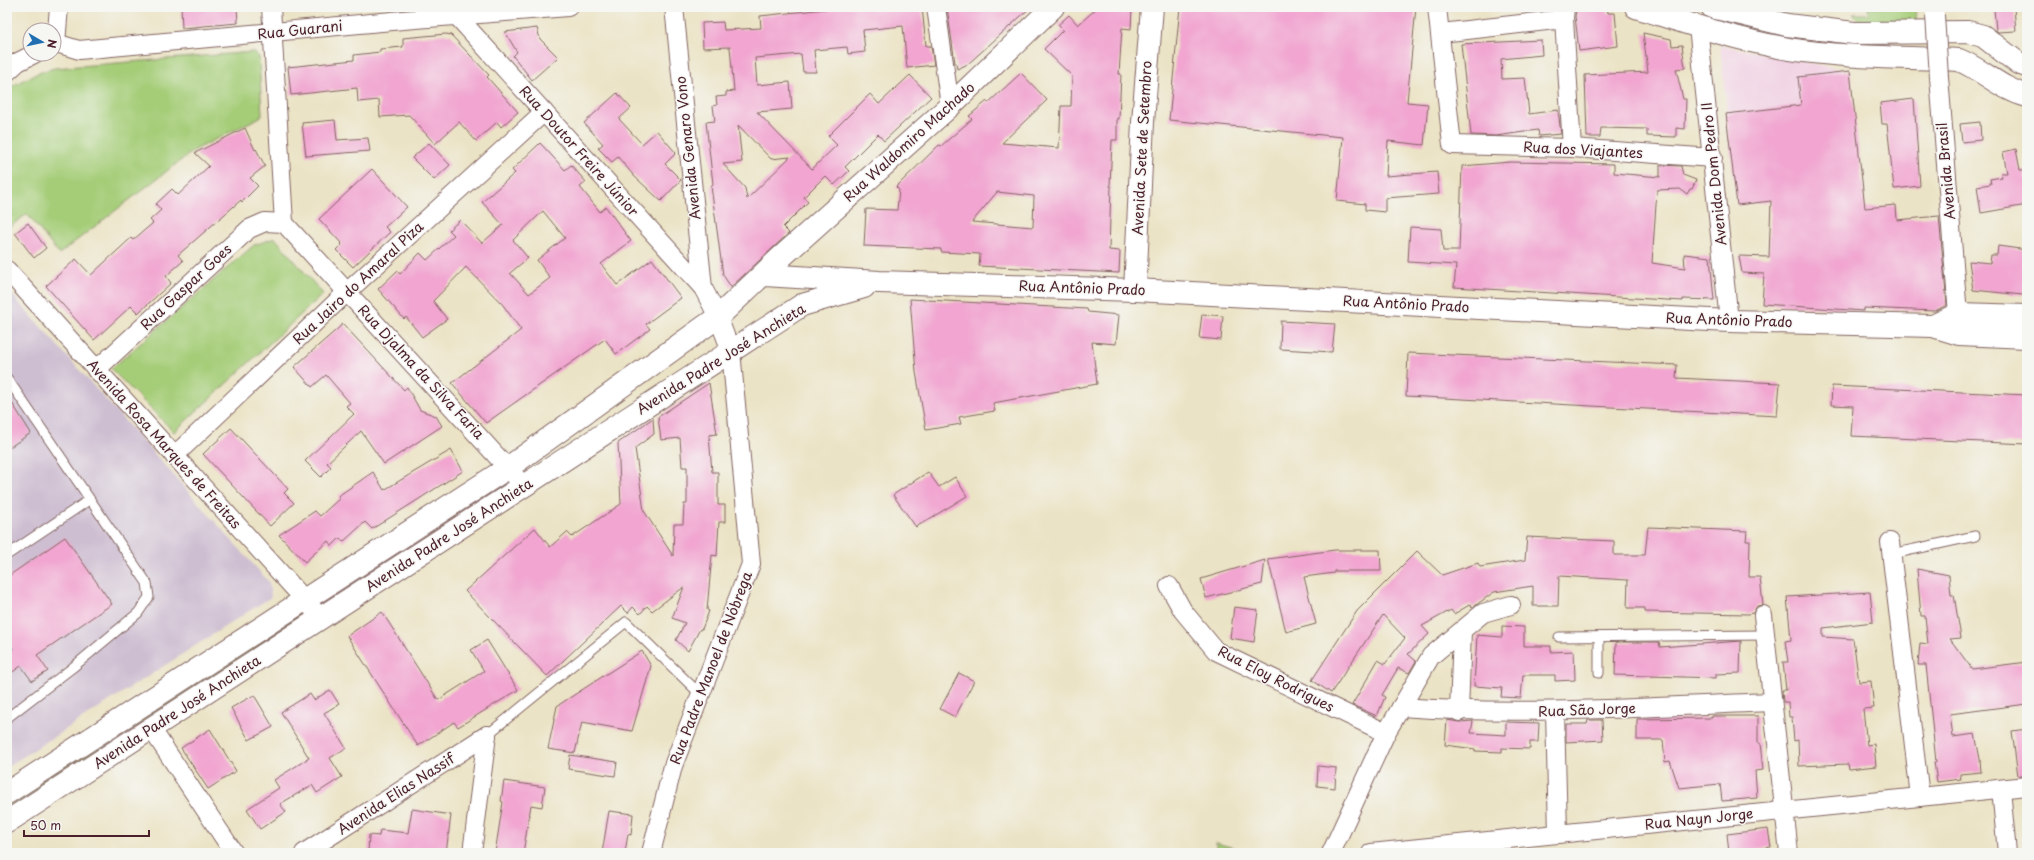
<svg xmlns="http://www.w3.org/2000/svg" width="2034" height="860" viewBox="0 0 2034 860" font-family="'Playpen Sans',sans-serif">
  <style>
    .built { fill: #f1d0e3 }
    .industrial { fill: #cebed1 }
    .green { fill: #a5cd78; stroke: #787652 }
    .building { fill: #f1a5d0; fill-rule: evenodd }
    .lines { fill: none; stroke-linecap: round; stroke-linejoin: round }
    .lane-casing { stroke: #826461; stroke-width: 11 }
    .street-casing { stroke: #826461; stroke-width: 20 }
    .secondary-casing { stroke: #826461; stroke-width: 24 }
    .primary-casing { stroke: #826461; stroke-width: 24 }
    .lane { stroke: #fff; stroke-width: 9 }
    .street { stroke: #fff; stroke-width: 18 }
    .secondary { stroke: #fff; stroke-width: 22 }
    .primary { stroke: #fff; stroke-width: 22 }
    .street-bridge-casing { stroke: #826461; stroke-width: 20; stroke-linecap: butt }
    .street-bridge { stroke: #fff; stroke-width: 18 }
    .labels { text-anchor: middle; stroke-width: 3; stroke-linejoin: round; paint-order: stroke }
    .street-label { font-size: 14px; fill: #4a1f2b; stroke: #f6f6f2 }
  </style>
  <rect width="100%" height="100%" fill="#f6f6f2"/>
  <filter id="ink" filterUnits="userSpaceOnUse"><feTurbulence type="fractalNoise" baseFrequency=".025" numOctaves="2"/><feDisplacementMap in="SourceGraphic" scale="8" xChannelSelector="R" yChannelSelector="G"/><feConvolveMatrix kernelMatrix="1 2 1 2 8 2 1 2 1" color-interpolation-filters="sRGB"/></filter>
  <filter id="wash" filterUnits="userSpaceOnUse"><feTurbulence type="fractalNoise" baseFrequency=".012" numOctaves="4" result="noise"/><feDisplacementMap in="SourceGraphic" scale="16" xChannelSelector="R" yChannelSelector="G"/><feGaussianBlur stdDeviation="0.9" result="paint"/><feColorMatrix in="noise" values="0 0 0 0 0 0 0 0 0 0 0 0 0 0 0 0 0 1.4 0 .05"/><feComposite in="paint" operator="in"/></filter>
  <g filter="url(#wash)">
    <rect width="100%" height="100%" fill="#ebe3c5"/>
    <polygon class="built" points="1720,45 1850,71 1863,191 1737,205"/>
    <polygon class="industrial" points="7,289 269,582 271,597 7,767"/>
    <g class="green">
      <polygon points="1868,7 1915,7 1917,29 1863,25 1853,14 1869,14"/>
      <path d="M254,52L259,57L262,116L193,151L59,254L27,214L7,229V89C23,80 37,72 55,68Z"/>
      <polygon points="275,238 323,294 174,432 111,369 254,245"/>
      <polygon points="297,615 301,619 7,812 7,802"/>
      <polygon points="1216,843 1252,853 1216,853"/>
    </g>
    <g id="blocks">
      <g class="building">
        <polygon points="181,7 237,7 238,23 182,28"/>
        <path d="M844,7H922L926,46H931L934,65L907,68L903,26L863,30L865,52L848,54L847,47L814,50L816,72H803L801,54L755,58L757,85L790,82L792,109L757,112L812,169L837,145L828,136L870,94L879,104L910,75L931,97L884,141L878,134L845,167L849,171L834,185L825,176L804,197L808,202L783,227L789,233L731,287L723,275L711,186L713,184L706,122L715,121L713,106L717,105L716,97L726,96V92L734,91L730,47L703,48L702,23L723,22L724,30L761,28L760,16ZM738,125L771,159L790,157L747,199L745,188L723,164L742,162Z"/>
        <polygon points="947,7 1031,7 968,64 957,69 956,63 955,63"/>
        <path d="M1098,7H1132L1131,29L1122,28L1119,74H1121L1119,119H1117V140H1112L1110,186H1111L1109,250L1120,251L1119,273L979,266L980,254L941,252V249L864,246L866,209L897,210L899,190L896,187L939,145L941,146L972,119L969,116L987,101L988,103L1021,73L1047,100L1002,143L1059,148L1061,106H1071L1072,76L1044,49L1063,30L1058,25L1069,15L1078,25ZM997,192L1034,196L1033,227L972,222Z"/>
        <polygon points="1180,7 1416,7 1407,102 1428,104 1424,145 1388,141 1386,176 1437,172 1439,194 1385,198 1385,212 1365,210 1365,204 1337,201 1343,137 1169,120"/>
        <polygon points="1577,7 1607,7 1608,13 1615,13 1618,46 1579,51 1575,16"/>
        <polygon points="2014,8 2016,31 1998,32 1996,30 1994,9"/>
        <polygon points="537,28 540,39 558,57 532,80 513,56 517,52 505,32"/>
        <polygon points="1643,33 1671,39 1672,46 1682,45 1685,68 1676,69 1683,99 1686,99 1685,129 1676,128 1676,137 1647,136 1647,129 1601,128 1600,137 1587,137 1585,75 1648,72"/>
        <polygon points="446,34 451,35 489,75 487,77 518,112 501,127 497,122 476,141 459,122 435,144 409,115 380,117 379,100 358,102 357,88 291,95 288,67 354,60 354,55 380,52 380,49 403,47 403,38"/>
        <polygon points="1541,40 1542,55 1501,59 1502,79 1525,78 1529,114 1558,110 1561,134 1539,136 1538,130 1496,136 1471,135 1461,44"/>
        <polygon points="1850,71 1865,208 1896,205 1897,220 1939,216 1947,305 1935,311 1864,308 1864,311 1762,304 1764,274 1742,273 1739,256 1769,257 1771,201 1737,205 1726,114 1801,105 1798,77"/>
        <polygon points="617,93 631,108 619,119 642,144 657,131 676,153 665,164 681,180 661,201 634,176 618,157 612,162 598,148 603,144 584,123"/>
        <polygon points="1914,99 1920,186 1894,189 1887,124 1882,124 1880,103"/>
        <polygon points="335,120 337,140 368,138 370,151 306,156 302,123"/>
        <polygon points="1980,122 1981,140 1962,142 1960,124"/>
        <polygon points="245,128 255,150 256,149 265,166 250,178 258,186 242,202 241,200 178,255 183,261 166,276 171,283 138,313 131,306 94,340 46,286 76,259 91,275 131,238 133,240 153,223 150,220 161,210 156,204 172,189 178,195 209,166 195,153"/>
        <polygon points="429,143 450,165 434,180 412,158"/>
        <path d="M540,143L565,170L571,165L586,182L580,187L600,212L606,207L631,241L601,264L617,285L652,259L681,298L646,324L650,329L616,354L605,339L486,423L452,383L521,330L503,305L466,267L433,301L447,319L422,337L406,317L404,319L378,289L397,271L400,274L420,253L427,260L454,235L449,230L460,220L482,243L503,225L482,202L515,173L512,170ZM543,211L565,238L537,260L550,278L529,294L510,273L528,258L513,240Z"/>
        <polygon points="2016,149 2020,170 2024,170 2025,179 2027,178 2027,205 1981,213 1977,186 1991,184 1990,179 2002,177 2001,173 2007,173 2003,152"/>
        <polygon points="1510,162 1614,164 1614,173 1660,177 1660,165 1681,166 1683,175 1696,180 1692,189 1690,189 1687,194 1680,189 1657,190 1652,263 1685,268 1684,254 1710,257 1714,300 1683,299 1683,301 1454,287 1456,265 1408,262 1410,227 1441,229 1443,251 1459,251 1462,166"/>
        <polygon points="372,169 407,207 385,227 390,232 353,267 336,250 342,244 319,219"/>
        <polygon points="28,223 46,248 34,258 15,233"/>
        <polygon points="1998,246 2027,250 2027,269 2023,295 1973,290 1969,261 1990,263 1991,255 1997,255"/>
        <polygon points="910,299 1087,309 1088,312 1119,315 1116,344 1092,342 1097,384 993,403 995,411 959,417 961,424 926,430 916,372"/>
        <polygon points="1202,314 1223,316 1221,340 1199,338"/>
        <polygon points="1281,321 1335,324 1332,352 1280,349"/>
        <polygon points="343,324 404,390 407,387 420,410 436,416 442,426 384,464 361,431 327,463 331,467 321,477 305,461 354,414 346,406 350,403 326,375 312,387 294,367"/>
        <polygon points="1408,353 1677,365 1676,378 1780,383 1777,416 1406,396"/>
        <polygon points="709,383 717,434 709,435 712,472 718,472 718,505 725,505 725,522 719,522 717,556 712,555 707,610 709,611 702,629 700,629 688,651 676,640 685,623 672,618 684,587 652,611 647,606 640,614 633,607 628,613 621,606 547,676 465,591 535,528 550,547 567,532 572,537 621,504 618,443 653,418 654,434 635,448 644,511 673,556 674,524 683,524 684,504 687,504 687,467 682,467 680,438 661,440 658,417"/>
        <polygon points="1832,386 2027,395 2027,444 1851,436 1853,406 1831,405"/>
        <polygon points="7,395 31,433 7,449"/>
        <polygon points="231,428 288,489 284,493 294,503 270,526 203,454"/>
        <polygon points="451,450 463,471 372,529 365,522 343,542 340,538 332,546 328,541 305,562 279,535 315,511 320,516 340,498 338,496 373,472 384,490"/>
        <polygon points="928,472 939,487 955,477 967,496 916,527 893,495"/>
        <polygon points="1648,527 1747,531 1746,541 1750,541 1749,577 1760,577 1763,605 1757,606 1753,613 1748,614 1645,612 1645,608 1627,608 1628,580 1559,576 1558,606 1533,606 1533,586 1494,592 1472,608 1471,604 1454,614 1451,610 1422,626 1429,634 1408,654 1416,661 1409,673 1398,668 1382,695 1385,697 1377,716 1352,705 1378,660 1385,664 1405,638 1383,615 1331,693 1312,680 1357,611 1417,551 1442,575 1478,563 1480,567 1525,560 1527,537 1614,541 1614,555 1645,555"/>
        <polygon points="65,537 112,604 37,655 48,671 32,681 21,666 7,676 7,653 13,649 7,641 7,577"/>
        <polygon points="1335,550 1380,550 1381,571 1334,571 1334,573 1304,577 1316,624 1286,632 1268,559"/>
        <polygon points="1265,560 1262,584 1206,598 1201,579"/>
        <polygon points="1917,569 1949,575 1951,595 1954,595 1961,638 1950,639 1972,669 2027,662 2027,704 1950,714 1953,737 1975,734 1980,759 1981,772 1960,774 1961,779 1937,782 1934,762 1936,762 1926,665 1918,665 1920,643 1928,644 1925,616 1921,616"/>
        <polygon points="1870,592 1873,622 1823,628 1823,637 1853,639 1859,682 1871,681 1874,708 1863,709 1867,745 1874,744 1876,766 1849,769 1848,764 1799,766 1798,740 1794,741 1792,717 1789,717 1788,702 1783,702 1782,690 1786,690 1783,662 1788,662 1785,641 1791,640 1787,597"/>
        <polygon points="1234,607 1258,610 1254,642 1230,638"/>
        <polygon points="382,612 438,700 484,671 471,650 487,640 518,690 458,727 454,722 418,746 347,636"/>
        <polygon points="1502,626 1524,627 1524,646 1551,646 1551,652 1574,651 1575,680 1555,681 1555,675 1523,675 1521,698 1501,697 1502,688 1474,686 1477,635 1502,637"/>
        <polygon points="1741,641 1740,673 1716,674 1716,678 1615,675 1616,642 1659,642 1660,647"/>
        <polygon points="642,651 651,666 632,731 582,722 575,753 548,749 557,706"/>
        <polygon points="959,673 974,681 955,717 940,709"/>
        <polygon points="330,690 339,704 324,713 346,748 330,758 342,777 317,793 312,785 280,804 286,812 260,829 247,809 279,788 274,780 309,758 281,712 310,694 314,700"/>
        <polygon points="254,695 273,727 249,740 231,708"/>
        <polygon points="1712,716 1758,716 1758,743 1760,743 1763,770 1755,771 1757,798 1722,801 1720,784 1679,788 1670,761 1665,762 1663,740 1637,740 1637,719 1712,718"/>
        <polygon points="1447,720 1459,722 1473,721 1471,733 1506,735 1506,722 1539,723 1538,742 1530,742 1530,749 1502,748 1502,752 1475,751 1475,749 1445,745"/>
        <polygon points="1588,720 1602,720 1603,740 1566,742 1566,724 1587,724"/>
        <polygon points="210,729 236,771 208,789 181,748"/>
        <polygon points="2027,729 2027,776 2018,776 2012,731"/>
        <polygon points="570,755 617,762 615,776 568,769"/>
        <polygon points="1318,766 1336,768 1335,788 1317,786"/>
        <polygon points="504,781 545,787 542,807 531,805 523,853 495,853 503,802 501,801"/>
        <polygon points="412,809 451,815 446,853 368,853 369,835 379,836 380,830 408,833"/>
        <polygon points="609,811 633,814 631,835 628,834 625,853 602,853"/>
        <polygon points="1768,829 1771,847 1729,853 1727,834"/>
      </g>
    </g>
  </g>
  <g filter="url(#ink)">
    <use href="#blocks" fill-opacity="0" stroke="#826461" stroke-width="1"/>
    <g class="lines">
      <defs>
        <g id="lane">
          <polyline points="7,378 147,583 149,597 138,613 72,668 7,718"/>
          <polyline points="1892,554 1975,536"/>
          <polyline points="7,555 89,500"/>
          <polyline points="1559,637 1765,635"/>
          <polyline points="1599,673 1599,637"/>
          <polyline points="487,735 626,622 700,694"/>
        </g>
        <g id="street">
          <polyline points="271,7 284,223"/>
          <polyline points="674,7 703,288"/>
          <polyline points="936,7 950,106"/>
          <polyline points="1437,7 1452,145 1572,148 1713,158"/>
          <polyline points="1565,7 1564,19 1572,148"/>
          <polyline points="456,15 703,288 718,317 731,351 751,564 673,766 651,853"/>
          <polyline points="1698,26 1729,321"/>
          <polyline points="1441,33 1564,19"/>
          <polyline points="56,43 79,50 403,20 568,7"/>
          <polyline points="56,43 59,7"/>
          <polyline points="7,72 18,62 34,54"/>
          <polyline points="1939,77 1959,327"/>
          <polyline points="284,223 524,486"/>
          <polyline points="7,270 321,618"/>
          <polyline points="96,370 249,229 265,222 284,223"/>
          <polyline points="174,456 347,292 544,112"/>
          <polyline points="1890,542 1920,797"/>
          <polyline points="1169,586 1183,611 1216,651 1386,733"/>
          <polyline points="1763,615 1789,853"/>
          <path d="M1401,707C1525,716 1648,707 1772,702"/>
          <polyline points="1555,711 1558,834"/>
          <polyline points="1459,712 1462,631"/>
          <polyline points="151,728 234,853"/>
          <polyline points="2001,789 2007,853"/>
          <polyline points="304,853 487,735"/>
          <polyline points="472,853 487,735"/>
          <polyline points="1331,853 1386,733 1431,656 1483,613 1511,605"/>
          <polyline points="1371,853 2027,786"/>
        </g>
        <g id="secondary">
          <polyline points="764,275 879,282 1135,290 1729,321 1933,326 1959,334 2027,337"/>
          <polyline points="1135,290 1143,122 1152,7"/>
          <polyline points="1933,326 1958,314 2027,316"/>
          <polyline points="7,793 509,467 718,317 779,259 950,106 1053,7"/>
          <polyline points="7,822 802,305 864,287"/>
        </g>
        <g id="primary">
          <path d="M1636,7C1686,23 1737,40 1789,49C1846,58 1902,57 1959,60C1983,70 2001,89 2027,96"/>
          <polyline points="1712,7 1787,25 1854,33 1968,32 1983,36 2018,63 2027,66"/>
        </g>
      </defs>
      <use href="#lane" class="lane-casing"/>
      <use href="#street" class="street-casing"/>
      <use href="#secondary" class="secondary-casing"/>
      <use href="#primary" class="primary-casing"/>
      <use href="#lane" class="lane"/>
      <use href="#street" class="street"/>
      <use href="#secondary" class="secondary"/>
      <use href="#primary" class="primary"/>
      <defs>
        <polyline id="street-bridge" points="1935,15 1939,77"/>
      </defs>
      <use href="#street-bridge" class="street-bridge-casing"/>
      <use href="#street-bridge" class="street-bridge"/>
    </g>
  </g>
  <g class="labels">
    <g class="street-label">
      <text transform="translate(300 30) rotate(-6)" y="5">Rua Guarani</text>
      <text transform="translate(909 142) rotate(-42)" y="5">Rua Waldomiro Machado</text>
      <text transform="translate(688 148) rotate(-96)" y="5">Avenida Genaro Vono</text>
      <text transform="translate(1142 148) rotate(-87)" y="5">Avenida Sete de Setembro</text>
      <text transform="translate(1583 150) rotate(3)" y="5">Rua dos Viajantes</text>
      <text transform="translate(579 151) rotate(48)" y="5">Rua Doutor Freire Júnior</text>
      <text transform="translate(1946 171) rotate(-95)" y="5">Avenida Brasil</text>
      <text transform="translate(1714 174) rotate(-96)" y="5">Avenida Dom Pedro II</text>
      <text transform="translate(358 283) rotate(-43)" y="5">Rua Jairo do Amaral Piza</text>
      <text transform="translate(186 287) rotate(-43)" y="5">Rua Gaspar Goes</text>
      <text transform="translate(1082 288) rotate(2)" y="5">Rua Antônio Prado</text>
      <text transform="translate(1406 304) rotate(3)" y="5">Rua Antônio Prado</text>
      <text transform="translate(1729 320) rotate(2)" y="5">Rua Antônio Prado</text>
      <text transform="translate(721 359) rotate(-32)" y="5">Avenida Padre José Anchieta</text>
      <text transform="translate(421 372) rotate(47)" y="5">Rua Djalma da Silva Faria</text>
      <text transform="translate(164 444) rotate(48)" y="5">Avenida Rosa Marques de Freitas</text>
      <text transform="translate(449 535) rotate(-33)" y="5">Avenida Padre José Anchieta</text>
      <text transform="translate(711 668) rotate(-69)" y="5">Rua Padre Manoel de Nóbrega</text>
      <text transform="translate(1276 679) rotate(27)" y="5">Rua Eloy Rodrigues</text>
      <text transform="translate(1587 710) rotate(-2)" y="5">Rua São Jorge</text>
      <text transform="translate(177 712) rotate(-33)" y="5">Avenida Padre José Anchieta</text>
      <text transform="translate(396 794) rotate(-33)" y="5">Avenida Elias Nassif</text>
      <text transform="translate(1699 819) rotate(-6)" y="5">Rua Nayn Jorge</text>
    </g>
  </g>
  <rect width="2034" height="860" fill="none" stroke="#f6f6f2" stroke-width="24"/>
  <g transform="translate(42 42) rotate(99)"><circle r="19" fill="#f6f6f2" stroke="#b1a0a2"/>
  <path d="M0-3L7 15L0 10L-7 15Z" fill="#1f6fb2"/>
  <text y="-6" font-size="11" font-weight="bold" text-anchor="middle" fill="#4a1f2b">N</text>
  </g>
  <path d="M24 830v6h125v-6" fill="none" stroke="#4a1f2b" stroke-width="2"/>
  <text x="30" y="830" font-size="12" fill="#4a1f2b" stroke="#f6f6f2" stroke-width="3" paint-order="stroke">50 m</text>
</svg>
